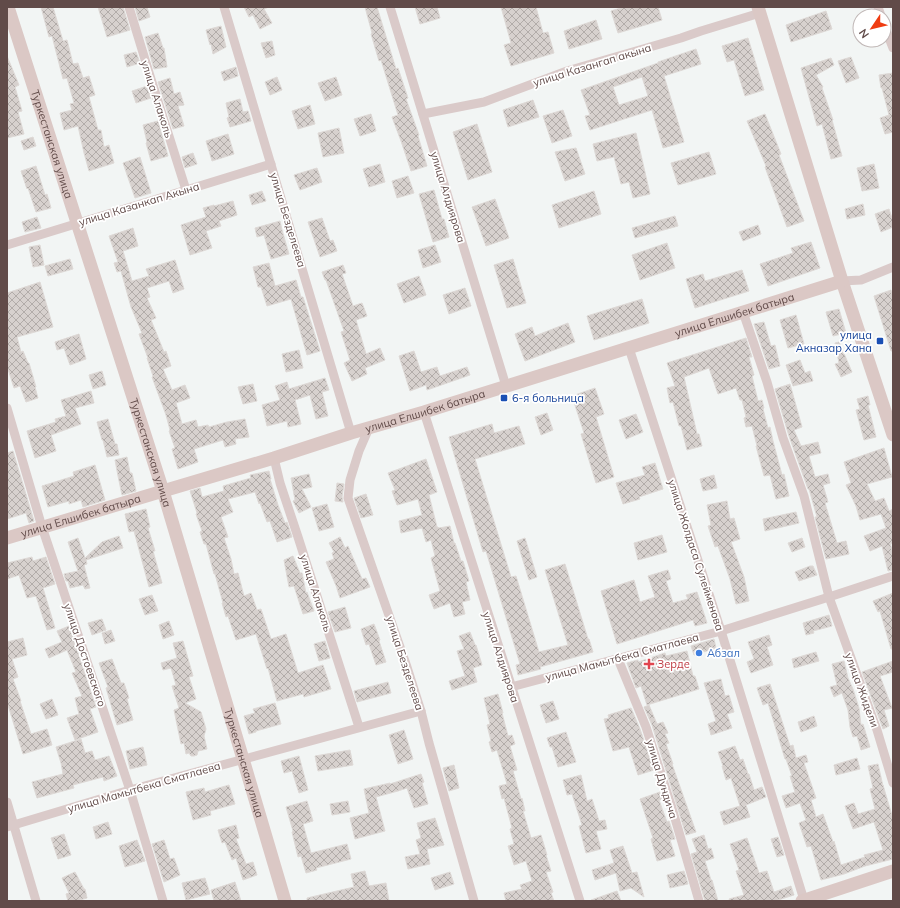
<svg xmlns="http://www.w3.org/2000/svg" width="900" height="908" viewBox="0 0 900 908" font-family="Mulish,sans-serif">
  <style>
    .building { fill: url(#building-cross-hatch); stroke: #ded9d6; fill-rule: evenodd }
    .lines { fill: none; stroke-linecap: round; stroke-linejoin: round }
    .street { stroke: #dacac9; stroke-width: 9 }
    .secondary { stroke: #dbc8c5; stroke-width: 13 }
    .transit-dot { fill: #1a4fb4; stroke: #fff; stroke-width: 1.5 }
    .shop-dot { fill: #3f7fe0; stroke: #fff; stroke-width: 1.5 }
    .health-dot { fill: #e0444e; stroke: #fff; stroke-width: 1.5 }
    .labels { text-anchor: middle; stroke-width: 3.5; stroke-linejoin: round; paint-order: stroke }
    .street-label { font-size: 11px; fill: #614b49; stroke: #fff }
    .transit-label { font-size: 11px; fill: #164399; stroke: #fff; text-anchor: end }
    .shop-label { font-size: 11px; fill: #366cbe; stroke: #fff; text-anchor: start }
    .health-label { font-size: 11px; fill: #be3a42; stroke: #fff; text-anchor: start }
  </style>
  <defs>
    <pattern id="building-cross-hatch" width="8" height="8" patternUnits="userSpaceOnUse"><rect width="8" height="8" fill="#d7d1ce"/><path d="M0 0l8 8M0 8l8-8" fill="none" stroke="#b2aca9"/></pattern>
  </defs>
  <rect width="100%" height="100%" fill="#f2f5f4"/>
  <g class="building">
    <polygon points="41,7 53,7 63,41 67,40 73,64 78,63 83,78 89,76 95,95 89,97 98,130 101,130 104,147 109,145 114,163 89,171 84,153 78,126 64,130 60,113 72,110 70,104 74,103 67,78 63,79 52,36 49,37"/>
    <polygon points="98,7 123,7 130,30 107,37"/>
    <polygon points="135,7 147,7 150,17 139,21"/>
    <polygon points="244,7 269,7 264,9 272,23 260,29 253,15 249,17"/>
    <polygon points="365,7 377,7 396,69 398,68 408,98 406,99 419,135 418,136 427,166 411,171 401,141 392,117 398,115 381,60 379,61 371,34 372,33"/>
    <polygon points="415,7 437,7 440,18 420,24"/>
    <polygon points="501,7 536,7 543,33 548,32 554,53 511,66 504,45 511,43"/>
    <polygon points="624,7 658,7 662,20 618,33 611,11"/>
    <polygon points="826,11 832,29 791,42 786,25"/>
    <polygon points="596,20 602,39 569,49 564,31"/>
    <polygon points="221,26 226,47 213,54 211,44 210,45 206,30"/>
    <polygon points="158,33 163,48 164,48 167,67 154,69 145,37"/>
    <polygon points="748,38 764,90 745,96 734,60 727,62 722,46"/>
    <polygon points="272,41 275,55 266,58 261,43"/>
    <path d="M696,49L701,64L664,76L684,142L663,148L652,110L590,130L585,116L590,115L581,90L658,63V62ZM642,77L648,96L619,105L613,87Z"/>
    <polygon points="136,52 140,63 127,67 124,55"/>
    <polygon points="7,56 19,85 15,87 22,111 18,112 24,134 7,138"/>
    <polygon points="851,57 859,78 846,83 838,61"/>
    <polygon points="831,58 834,65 816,75 823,87 822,88 833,120 832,120 842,156 831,159 822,124 817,126 801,68"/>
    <polygon points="236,67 238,76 224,81 221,72"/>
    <polygon points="893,73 893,132 885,134 880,118 889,115 882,88 881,88 879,75"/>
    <polygon points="277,77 282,90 270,95 265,82"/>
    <polygon points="336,77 342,95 325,101 318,83"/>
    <polygon points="170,78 174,94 180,92 184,105 178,106 184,126 173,129 158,82"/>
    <polygon points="147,86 151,98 136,103 132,91"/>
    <polygon points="240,99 243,112 248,111 251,121 230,127 227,118 229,117 226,103"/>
    <polygon points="533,100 539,117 508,127 503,110"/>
    <polygon points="310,105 315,124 298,129 292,111"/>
    <polygon points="563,110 572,136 552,143 543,116"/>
    <polygon points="371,114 376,131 360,136 354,119"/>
    <polygon points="765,114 781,154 779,155 804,221 787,227 765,167 766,166 747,121"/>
    <polygon points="158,121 168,156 151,161 146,143 147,142 143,125"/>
    <polygon points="477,124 492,172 468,180 453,132"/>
    <polygon points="339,128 344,153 323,157 318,133"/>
    <polygon points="636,133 650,194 633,198 629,182 621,184 614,157 597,161 593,144"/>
    <polygon points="228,134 234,154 212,161 206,141"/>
    <polygon points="33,137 36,146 24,150 21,141"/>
    <polygon points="576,148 585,174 565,181 555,152"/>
    <polygon points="709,152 716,174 678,185 671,163"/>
    <polygon points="193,153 197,164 185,168 182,157"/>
    <polygon points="140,157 151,193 135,198 123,163"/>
    <polygon points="380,164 385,182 369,187 363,169"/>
    <polygon points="874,164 879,188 862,191 857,168"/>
    <polygon points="36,166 45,195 47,194 51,208 36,212 28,188 27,189 21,171"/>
    <polygon points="317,168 322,182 300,190 294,175"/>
    <polygon points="408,176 414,193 397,198 392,181"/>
    <polygon points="434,190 442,219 444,219 449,237 433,242 419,194"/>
    <polygon points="262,191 266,201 252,205 249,195"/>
    <polygon points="594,191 601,214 559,228 552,205"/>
    <polygon points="495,199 509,238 486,246 472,207"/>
    <polygon points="233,201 237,215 219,221 221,226 206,231 212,248 190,255 181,225 206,217 203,208 214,205 214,206"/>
    <polygon points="863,204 865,215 847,219 845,209"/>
    <polygon points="889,209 893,221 893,227 881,232 875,214"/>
    <polygon points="675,216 678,226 635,238 632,228"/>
    <polygon points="37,217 41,228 25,232 22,222"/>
    <polygon points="322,218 330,241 333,240 337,251 320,257 308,222"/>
    <polygon points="280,221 282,230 289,254 271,259 264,235 257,237 255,228"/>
    <polygon points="758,225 761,234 743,241 739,232"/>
    <polygon points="133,228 138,246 123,251 132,281 149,276 146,269 175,260 184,289 173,293 169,281 147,288 150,297 147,298 156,318 151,320 164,352 166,351 171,366 163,369 172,390 185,385 190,398 176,403 182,424 196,420 198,427 208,425 209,427 227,422 245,419 249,437 235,439 236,444 225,447 223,440 194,449 198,462 178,469 172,449 175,448 169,431 170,430 166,415 152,377 153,376 147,358 148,358 139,334 142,333 131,307 121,271 117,272 114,263 118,262 109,236"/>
    <polygon points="811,242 820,268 768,286 760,264 793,253 791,248"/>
    <polygon points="667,243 675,268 640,280 632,255"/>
    <polygon points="40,245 44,265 33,267 29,247"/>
    <polygon points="435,245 441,262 423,268 418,250"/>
    <polygon points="70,259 73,269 48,276 45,266"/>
    <polygon points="513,259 526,303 507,308 494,265"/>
    <polygon points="269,263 275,286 296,280 301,297 303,297 320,351 307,355 291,299 267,306 261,287 258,287 253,267"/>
    <polygon points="343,265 346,273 342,274 353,306 362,303 367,316 356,320 366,354 380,348 385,360 365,368 367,374 352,381 344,363 350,360 341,332 344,331 326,280 325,280 322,272"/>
    <polygon points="742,270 749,291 695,308 686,279 703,274 705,281"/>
    <polygon points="419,276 426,295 404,303 397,284"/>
    <polygon points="40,282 53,327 17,337 21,352 23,351 28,363 29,363 36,387 35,387 38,398 26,402 20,386 14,388 7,366 7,293"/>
    <polygon points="465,288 471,306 449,314 443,295"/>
    <polygon points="891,290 893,297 893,351 891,351 874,296"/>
    <polygon points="642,299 649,323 594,340 587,316"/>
    <polygon points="839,309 846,333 833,336 826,312"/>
    <polygon points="796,315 804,344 788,348 780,320"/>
    <polygon points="764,322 771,346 775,345 780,366 769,369 754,324"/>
    <polygon points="568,323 575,342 525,361 515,334 532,327 535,336"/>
    <polygon points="79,334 86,359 70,365 64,348 57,350 55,342"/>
    <polygon points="746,338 752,357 749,357 754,375 752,376 758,401 762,400 764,408 763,409 768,428 770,427 773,441 782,475 784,474 789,496 776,499 770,475 764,476 756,446 757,446 752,426 746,427 744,418 746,417 742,400 740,400 736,388 718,394 709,368 684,377 697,434 699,434 702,446 687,450 681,426 679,426 673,402 670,403 667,388 675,386 667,363"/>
    <polygon points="839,342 852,372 841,377 835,364 839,363 835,343"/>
    <polygon points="299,350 303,368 286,372 282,354"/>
    <polygon points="414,351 421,372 437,367 440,376 467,367 470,375 427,390 426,385 410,391 399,356"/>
    <polygon points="800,360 805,373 810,371 813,381 793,386 786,365"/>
    <polygon points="102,371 106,385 93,389 89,375"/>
    <polygon points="325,378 329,390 322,392 328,416 316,419 310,395 295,400 301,424 288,427 287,421 267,426 262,405 280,400 275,386 287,382 289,389"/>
    <polygon points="253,384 257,401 243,404 238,387"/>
    <polygon points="790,384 802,427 794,430 801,446 818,442 821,453 809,456 815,477 828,474 830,483 823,485 828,502 825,503 837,543 846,541 849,554 826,559 815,517 817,517 809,489 808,489 789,436 775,389"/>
    <polygon points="595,388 604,414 596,417 614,477 596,483 581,434 584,433 572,396"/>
    <polygon points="91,391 94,403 75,408 81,424 51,435 56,451 35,458 27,431 56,422 55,419 66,416 61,400"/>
    <polygon points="868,396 870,405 868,405 876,437 864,440 856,410 860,409 857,399"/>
    <polygon points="547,413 553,430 541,435 535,417"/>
    <polygon points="636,414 643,432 626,439 619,420"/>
    <polygon points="108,419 115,444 117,444 119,455 107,457 103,440 102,440 97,422"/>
    <polygon points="492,424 494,433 519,426 525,444 475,459 511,577 516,576 539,652 568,645 545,570 565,564 588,639 589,639 593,652 540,667 541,669 518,675 516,665 520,664 486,551 483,552 449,437"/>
    <polygon points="884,448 892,477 867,484 875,501 884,498 889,511 893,509 893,544 892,544 890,543 893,553 893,570 888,571 882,546 870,551 864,536 886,528 881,514 860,520 856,506 846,485 851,483 844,462"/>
    <polygon points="13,451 34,521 29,523 26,513 7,519 7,453"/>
    <polygon points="127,457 130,473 132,473 136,491 122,495 118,476 115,460"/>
    <polygon points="426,459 437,492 429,495 437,527 438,527 439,528 450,526 454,543 455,543 461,561 463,561 469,581 466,582 470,600 462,602 465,614 454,617 450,603 434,609 429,595 440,591 431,558 435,556 431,540 426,542 422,528 401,533 399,521 422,515 418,499 397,505 392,491 395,490 388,473"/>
    <polygon points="655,463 663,489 639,497 640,499 623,504 616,483 645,475 642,467"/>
    <polygon points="95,465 105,500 83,507 81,500 69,504 69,501 48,507 42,486 74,476 73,472"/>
    <polygon points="269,471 271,479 270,479 278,505 285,523 287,522 292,537 277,542 270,521 267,522 260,503 259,504 255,492 228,499 233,512 221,517 228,537 224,538 231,559 234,574 238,573 244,596 251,593 257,610 261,609 271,639 286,634 298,673 323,665 331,689 304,697 303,694 277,701 268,668 267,669 256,634 236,640 228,616 226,617 222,603 223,603 215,574 214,574 206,544 204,544 200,532 202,531 196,514 197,513 190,491 200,488 202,497 224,491 223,486 251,478 250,475"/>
    <polygon points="309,474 312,487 302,489 311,507 299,513 293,501 295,500 291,478"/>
    <polygon points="714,475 717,488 703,491 700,479"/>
    <polygon points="337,483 344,484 342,497 343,502 335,501"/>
    <polygon points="366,494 373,515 361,518 354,498"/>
    <polygon points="727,501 730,519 734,518 740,539 731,542 744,577 749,601 736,604 730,579 718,546 715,547 708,526 711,525 707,505"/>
    <polygon points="327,504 334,527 319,531 312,508"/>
    <polygon points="146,509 150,527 148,528 155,551 153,551 162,583 149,587 134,531 129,532 125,514"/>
    <polygon points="796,512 799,523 765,531 763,519"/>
    <polygon points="662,535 667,552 638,560 634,543"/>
    <polygon points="119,536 123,548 86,560 87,564 84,565 90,588 85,589 83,585 70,588 68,581 66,581 64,574 78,571 68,542 78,538 85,558 102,542"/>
    <polygon points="340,537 345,548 348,546 362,579 366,578 370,587 340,598 337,589 337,588 326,562 334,559 332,553 334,552 329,543"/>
    <polygon points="525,538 537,577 529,580 517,541"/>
    <polygon points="802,538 805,547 792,552 788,543"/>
    <polygon points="293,556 300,573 302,573 306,593 307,592 314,611 303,614 294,586 289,587 284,560"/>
    <polygon points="32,557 33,561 46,557 55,584 43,588 55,628 47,630 36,596 27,598 19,575 7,579 7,563"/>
    <polygon points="810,566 813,566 817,575 799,581 795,572"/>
    <polygon points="668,570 671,579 666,581 673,603 688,599 686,595 697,592 707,623 695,626 693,620 617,644 601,591 634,580 640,602 655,597 648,576"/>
    <polygon points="893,593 893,649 891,649 880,611 878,612 873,601"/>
    <polygon points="152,595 158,611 145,615 139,599"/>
    <polygon points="345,607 351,628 335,632 328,612"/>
    <polygon points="829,615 832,626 813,631 814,633 806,635 803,623"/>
    <polygon points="102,619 106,630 92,635 88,623"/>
    <polygon points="169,621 174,635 163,639 159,625"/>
    <polygon points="374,624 380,640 379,641 386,662 376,665 369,644 366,645 361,629"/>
    <polygon points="69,626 96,707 90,709 98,732 75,740 67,718 79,714 75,698 82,696 72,673 76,672 67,650 49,658 45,649 62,642 57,631"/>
    <polygon points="111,630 115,641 105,644 102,633"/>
    <polygon points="470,632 475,645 476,645 482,665 473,668 477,682 452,690 449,681 465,676 457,651 464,649 459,636"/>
    <polygon points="769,635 772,645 767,647 773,665 751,673 747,662 754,659 748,642"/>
    <polygon points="23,638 27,655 12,659 18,677 13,679 21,701 20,701 31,734 47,729 52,745 23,754 7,702 7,642"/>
    <polygon points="714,639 716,648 694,655 691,646"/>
    <polygon points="183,641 193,676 189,677 196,699 185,703 201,712 206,729 204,736 207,749 198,751 197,755 194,756 191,756 189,753 186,754 184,743 181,744 174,710 179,708 172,686 176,685 171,668 163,670 161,663 177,658 173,643"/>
    <polygon points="325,641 330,658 319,661 314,644"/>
    <polygon points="687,651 693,676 695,676 699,689 647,705 641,686 636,688 627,663 638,660 638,662 665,653 666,656"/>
    <polygon points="816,652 819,661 794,668 792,659"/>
    <polygon points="112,659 121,683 124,683 129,698 127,699 133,720 117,725 106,688 108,687 99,663"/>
    <polygon points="844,661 848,678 853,689 859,708 861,725 863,724 870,747 861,750 857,736 853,737 850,727 848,710 842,693 834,697 830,687 837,685 832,664"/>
    <polygon points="893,661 893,672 880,676 892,708 884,710 889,726 883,729 862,672"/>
    <polygon points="721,679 725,696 729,695 734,712 727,714 732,728 711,735 708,724 716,721 704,683"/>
    <polygon points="388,682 391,693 357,702 354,691"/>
    <polygon points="770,684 790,746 793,745 796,758 806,755 808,762 804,763 816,798 811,800 816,817 823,814 833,842 834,841 841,865 865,857 864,855 883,850 874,822 853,829 845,806 854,803 858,814 875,809 870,789 873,788 868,766 878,764 883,786 883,785 893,819 893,859 865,866 844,874 821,880 811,846 807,847 799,823 806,820 800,803 786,808 782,796 795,792 790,776 792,776 786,759 785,759 768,703 763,705 757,688"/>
    <polygon points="498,694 503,713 502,713 508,736 512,735 515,744 510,746 517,770 513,771 521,799 522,798 525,811 523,811 531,838 541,835 547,855 546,855 551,871 546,872 553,892 551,893 554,901 506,901 504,893 522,889 520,885 532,881 526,861 514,865 508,846 514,844 510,829 512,828 504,798 502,799 499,786 507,784 497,750 492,752 489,742 491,741 487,725 490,724 484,698"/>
    <polygon points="52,699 58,715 46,719 40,704"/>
    <polygon points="553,701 559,719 546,723 540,705"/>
    <polygon points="275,703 281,724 256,731 256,732 249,734 244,716 255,713 253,709"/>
    <polygon points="649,705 657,724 663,722 668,733 665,734 669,743 666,744 673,764 672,764 696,832 686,835 652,725 644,707"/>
    <polygon points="631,708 640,729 654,770 638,775 629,747 613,751 604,719 609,718 608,715"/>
    <polygon points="814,716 817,726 801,732 798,722"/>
    <polygon points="404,730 413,759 398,764 389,735"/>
    <polygon points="566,732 576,762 558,767 552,747 550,747 547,738"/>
    <polygon points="81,739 85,753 92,751 95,760 109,756 117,776 104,781 103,777 73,785 74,788 37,798 32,782 63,774 61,763 56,747"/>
    <polygon points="735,746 740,760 743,759 748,774 749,774 754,790 762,787 766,797 746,805 750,817 724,825 720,812 740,806 731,778 726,780 722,766 723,766 718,752"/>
    <polygon points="143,747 147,765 130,769 126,751"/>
    <polygon points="350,750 353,765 318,771 315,756"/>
    <polygon points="299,756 308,790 299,793 292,771 284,773 281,761"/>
    <polygon points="857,758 860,769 836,775 834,765"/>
    <polygon points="454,765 459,788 449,791 443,768"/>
    <polygon points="421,774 424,782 422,783 428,804 414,808 407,788 398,791 376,797 385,831 355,839 350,818 369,813 364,789 390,783 390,784"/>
    <polygon points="581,775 587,801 592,799 599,821 605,820 607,829 596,831 601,849 586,853 579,826 582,825 572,794 567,795 563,780"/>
    <polygon points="229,785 235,804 210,811 211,815 193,820 186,792 204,788 205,792"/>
    <polygon points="660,792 663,799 659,800 667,822 669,821 675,839 670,840 675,856 657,861 651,839 653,838 640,799"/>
    <polygon points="307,801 313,821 303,824 311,853 347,844 351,859 316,868 317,870 306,873 301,856 298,857 292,832 293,831 286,807"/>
    <polygon points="348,801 350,812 332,815 330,804"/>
    <polygon points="435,818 444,845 427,849 430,864 408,869 405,857 420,854 416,840 421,838 417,823"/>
    <polygon points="108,822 112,834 96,839 93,827"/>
    <polygon points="236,825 239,838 236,839 246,864 253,862 257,875 243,880 236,858 232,860 225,842 222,843 218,830"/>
    <polygon points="64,834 71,855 58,859 51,838"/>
    <polygon points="704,835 708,849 711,848 714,858 705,861 711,880 712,880 718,901 705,901 691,854 697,852 692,839"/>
    <polygon points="778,837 784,855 777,857 771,839"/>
    <polygon points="747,838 759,873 767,871 774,892 791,886 794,895 775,901 730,901 729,899 744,895 736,871 739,870 730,844"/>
    <polygon points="137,840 145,861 125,867 119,846"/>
    <polygon points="164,840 170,859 174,858 180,875 164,882 152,844"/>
    <polygon points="623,846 632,873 637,872 644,897 631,888 620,891 616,873 595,880 592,870 614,863 610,850"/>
    <polygon points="365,871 369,886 386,883 389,901 307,901 307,898 354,887 351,874"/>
    <polygon points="684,871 688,884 670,888 667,875"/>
    <polygon points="75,872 84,889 85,889 87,898 76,901 68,901 66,894 69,893 62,878"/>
    <polygon points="450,872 454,884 435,890 431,878"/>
    <polygon points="205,878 210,894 186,900 182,883"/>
    <polygon points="235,882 241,901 214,901 211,890"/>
    <polygon points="617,891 621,901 591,901 591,900"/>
  </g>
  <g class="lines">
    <g class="street">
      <polyline points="129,7 151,79 186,190"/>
      <polyline points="224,7 351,433"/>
      <polyline points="390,7 506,386"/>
      <polyline points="878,7 881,16"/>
      <polyline points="884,25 893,48"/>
      <polyline points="423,114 484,102 567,71 681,38 701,31 760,13"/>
      <polyline points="7,245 271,164"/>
      <polyline points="842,281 861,280 893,267"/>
      <polyline points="743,312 767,382 783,438 804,496 829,597 877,730 893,783"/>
      <polyline points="629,348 721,631 804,900"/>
      <polyline points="7,408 42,527 130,790 163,901"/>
      <polyline points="424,412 580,901"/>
      <polyline points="369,428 359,451 350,480 348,498 407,667 421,711 429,743 474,901"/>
      <polyline points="274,458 280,483 298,537 359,727"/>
      <polyline points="618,659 646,727 672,808 699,901"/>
      <polyline points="511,687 721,631 829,597 893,576"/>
      <polyline points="7,802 36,901"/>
      <polyline points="7,827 130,790 421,711"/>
    </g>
    <g class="secondary">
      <path id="s1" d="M8,7L163,491L243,759L285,901"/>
      <polyline points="758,7 842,281 893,435"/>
      <path id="s2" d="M7,538L163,491L274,458L351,433L424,412L842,281"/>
      <polyline points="802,901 893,871"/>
    </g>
  </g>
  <g class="transit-dot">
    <rect x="876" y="337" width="8" height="8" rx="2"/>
    <rect x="500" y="394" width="8" height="8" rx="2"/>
  </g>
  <circle class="shop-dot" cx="699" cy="653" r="4"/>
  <path class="health-dot" d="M647 658h4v4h4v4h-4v4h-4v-4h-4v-4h4z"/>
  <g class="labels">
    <g class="street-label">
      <text transform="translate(592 65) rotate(-17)" y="4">улица Казангап акына</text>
      <text transform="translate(157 99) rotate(72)" y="4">улица Алаколь</text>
      <text dy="4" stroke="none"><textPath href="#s1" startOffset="144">Туркестанская улица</textPath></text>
      <text transform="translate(448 197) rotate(73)" y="4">улица Алдиярова</text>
      <text transform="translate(139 204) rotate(-17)" y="4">улица Казанкап Акына</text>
      <text transform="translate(288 220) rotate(73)" y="4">улица Безделеева</text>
      <text dy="4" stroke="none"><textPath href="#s2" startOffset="761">улица Елшибек батыра</textPath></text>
      <text dy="4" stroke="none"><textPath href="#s2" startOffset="437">улица Елшибек батыра</textPath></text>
      <text dy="4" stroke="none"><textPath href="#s1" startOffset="468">Туркестанская улица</textPath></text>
      <text dy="4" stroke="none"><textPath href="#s2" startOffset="77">улица Елшибек батыра</textPath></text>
      <text transform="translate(696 555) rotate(72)" y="4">улица Жолдаса Сулейменова</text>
      <text transform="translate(316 593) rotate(72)" y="4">улица Алаколь</text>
      <text transform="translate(85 655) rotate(71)" y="4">улица Достоевского</text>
      <text transform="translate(501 657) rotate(72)" y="4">улица Алдиярова</text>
      <text transform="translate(622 657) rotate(-15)" y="4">улица Мамытбека Сматлаева</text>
      <text transform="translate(405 663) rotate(72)" y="4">улица Безделеева</text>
      <text transform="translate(862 690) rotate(70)" y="4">улица Жидели</text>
      <text dy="4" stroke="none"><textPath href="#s1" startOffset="792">Туркестанская улица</textPath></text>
      <text transform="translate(662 779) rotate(73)" y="4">улица Дундича</text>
      <text transform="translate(144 787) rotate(-16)" y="4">улица Мамытбека Сматлаева</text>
    </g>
    <g class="transit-label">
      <text x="872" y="339">улица<tspan x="872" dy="13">Акназар Хана</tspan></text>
      <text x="512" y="402" text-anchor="start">6-я больница</text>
    </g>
    <g class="shop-label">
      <text x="707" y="657">Абзал</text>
    </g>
    <g class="health-label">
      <text x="657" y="668">Зерде</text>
    </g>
  </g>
  <rect width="900" height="908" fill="none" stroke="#614b49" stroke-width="16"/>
  <g transform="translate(872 28) rotate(235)"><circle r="19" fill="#ffffff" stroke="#c0b7b6"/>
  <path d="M0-3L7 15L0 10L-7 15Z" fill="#ef3c12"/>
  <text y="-6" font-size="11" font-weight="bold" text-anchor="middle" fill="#614b49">N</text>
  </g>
</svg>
